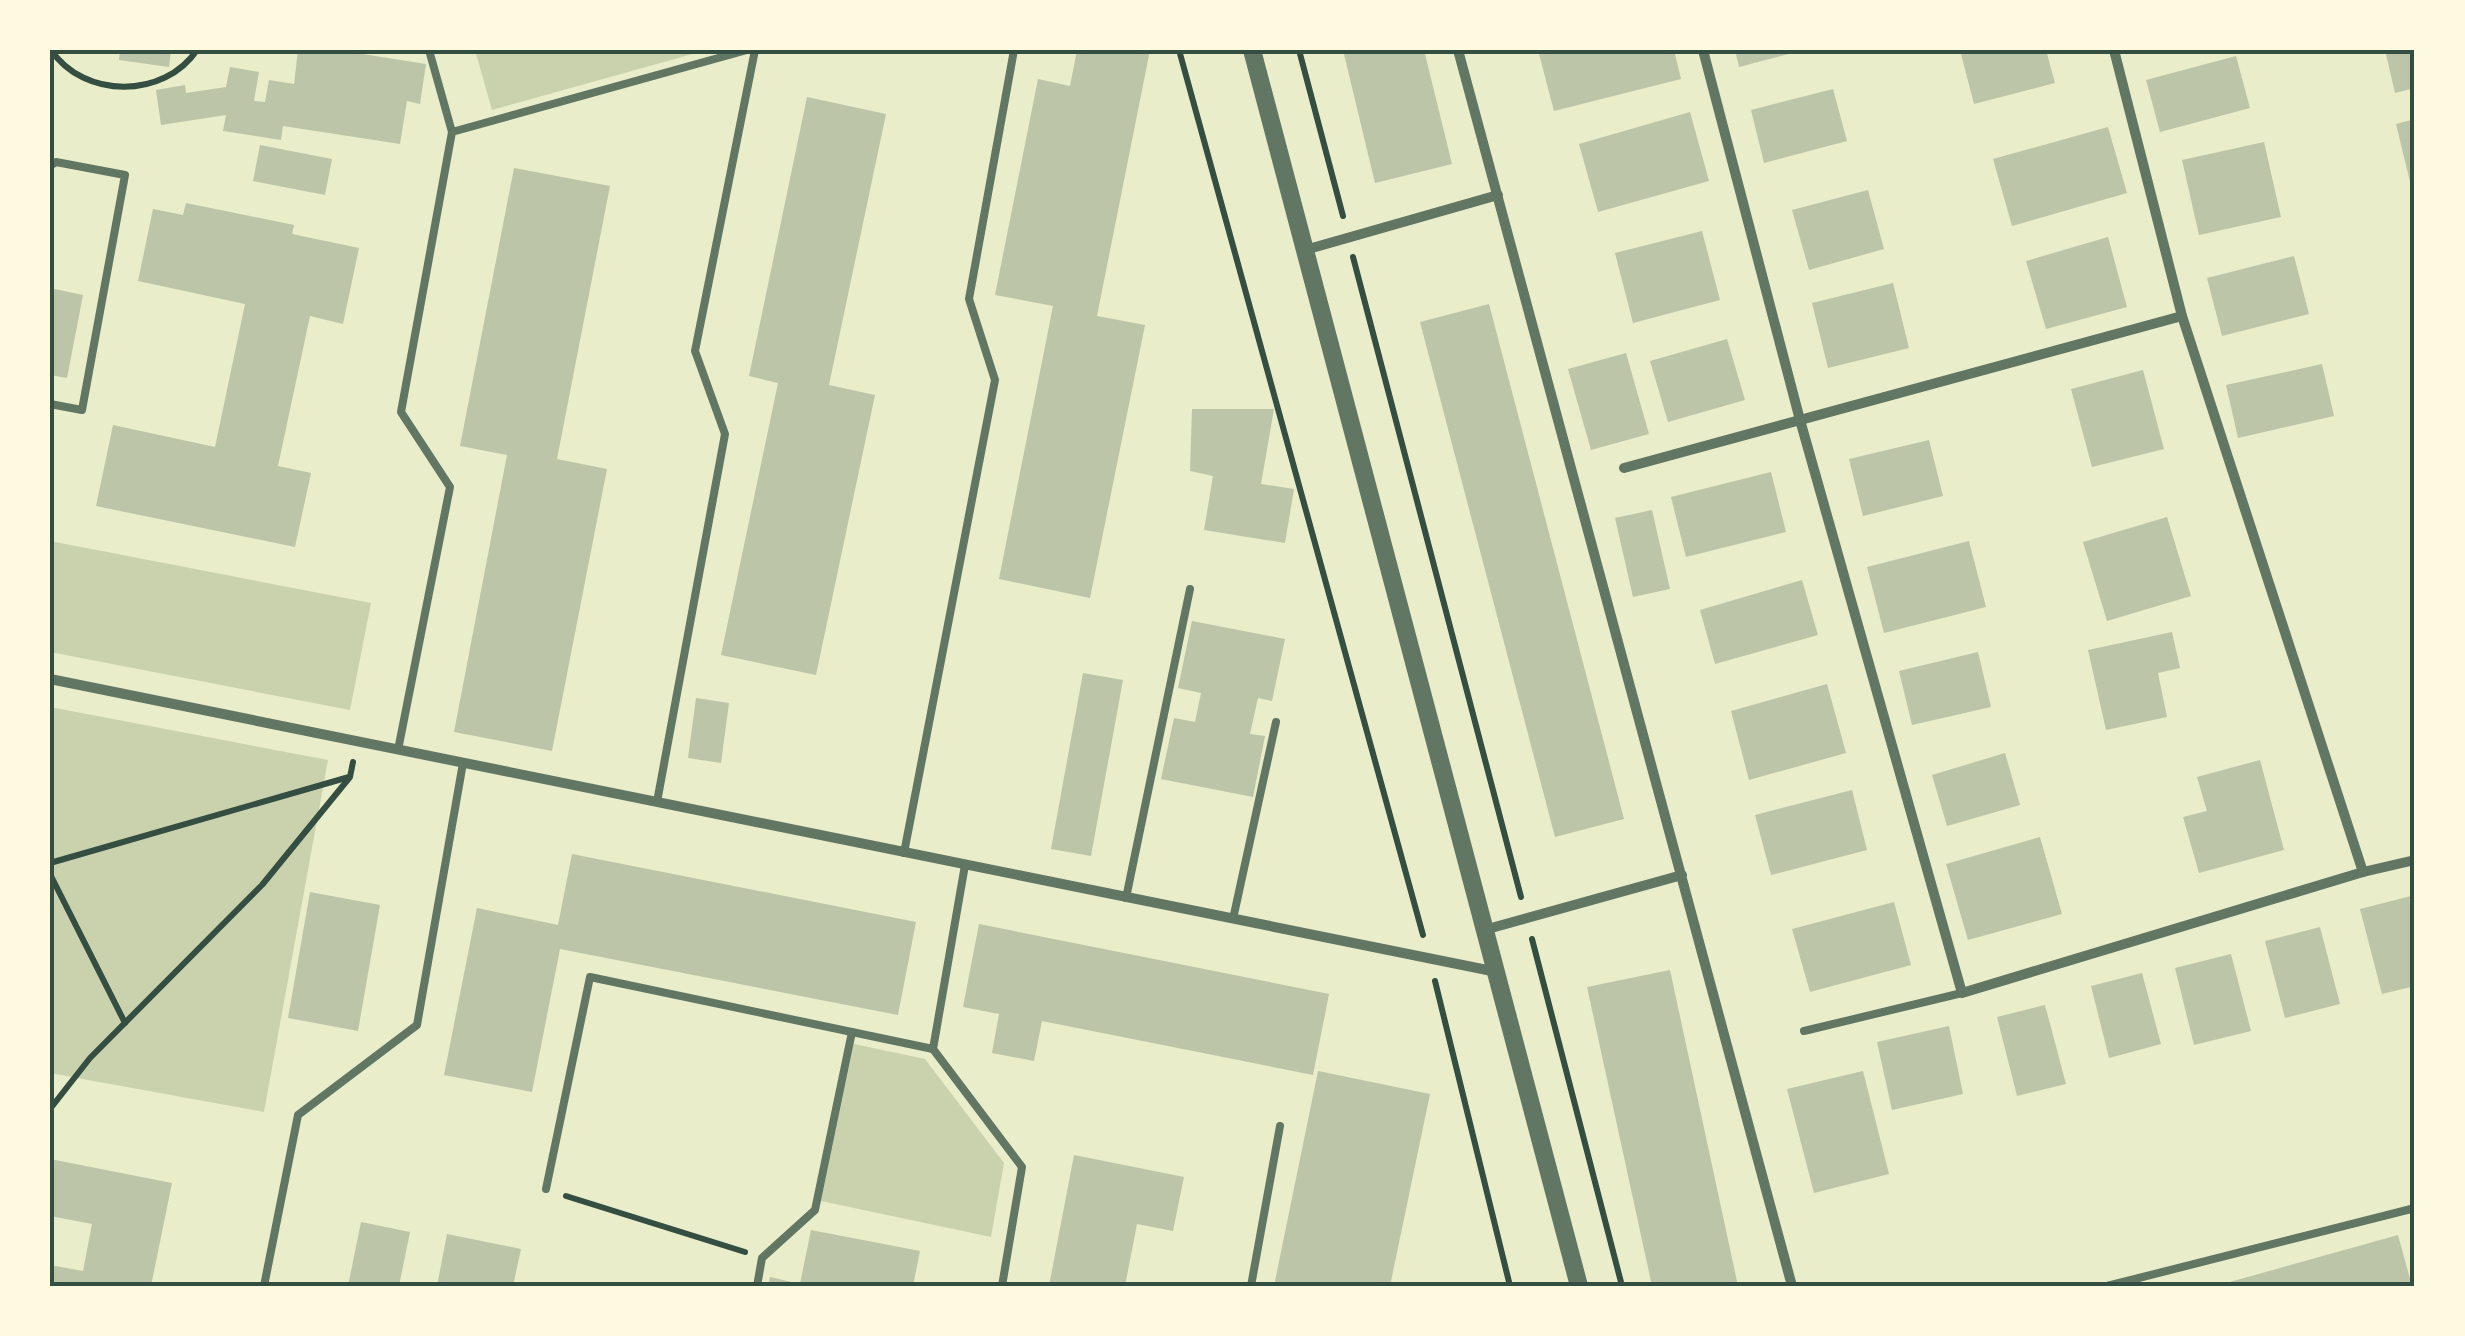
<svg xmlns="http://www.w3.org/2000/svg" width="2465" height="1336" viewBox="0 0 2465 1336" font-family="'Asap Condensed',sans-serif">
  <style>
    .green { fill: #cad2ad }
    .building { fill: #bcc5a7 }
    .lines { fill: none; stroke-linecap: round; stroke-linejoin: round }
    .path { stroke: #344e41; stroke-width: 6 }
    .service { stroke: #617663; stroke-width: 8 }
    .minor { stroke: #617663; stroke-width: 10 }
    .tertiary { stroke: #617663; stroke-width: 18 }
    .neatline { fill: none; stroke: #344e41; stroke-width: 4 }
  </style>
  <rect width="100%" height="100%" fill="#e9edc9"/>
  <g class="green">
    <polygon points="475,50 707,50 492,110"/>
    <polygon points="50,541 371,603 350,710 50,652"/>
    <polygon points="50,707 328,760 264,1112 50,1073"/>
    <polygon points="854,1044 925,1059 1004,1163 991,1237 821,1201"/>
  </g>
  <g class="building">
    <polygon points="120,50 171,50 169,67 119,60"/>
    <polygon points="298,50 337,50 426,64 420,104 407,101 400,144 283,126 281,140 223,131 226,115 161,125 156,90 185,85 186,93 226,87 230,67 259,72 254,101 265,102 269,80 294,84"/>
    <polygon points="1077,50 1150,50 1097,316 1145,325 1090,598 999,579 1053,306 995,295 1038,79 1070,86"/>
    <polygon points="1343,50 1424,50 1452,164 1375,183"/>
    <polygon points="1538,50 1674,50 1681,79 1554,111"/>
    <polygon points="1735,50 1799,50 1800,51 1739,67"/>
    <polygon points="1960,50 2046,50 2055,83 1974,104"/>
    <polygon points="2385,50 2415,50 2415,88 2395,93"/>
    <polygon points="2236,56 2250,108 2160,132 2146,80"/>
    <polygon points="1833,89 1847,141 1764,163 1751,110"/>
    <polygon points="807,97 886,114 829,385 875,395 816,675 721,655 778,383 749,376"/>
    <polygon points="1690,112 1709,181 1598,212 1579,144"/>
    <polygon points="2415,119 2415,185 2411,186 2396,124"/>
    <polygon points="2108,127 2127,193 2012,226 1993,159"/>
    <polygon points="2264,142 2281,217 2199,235 2182,160"/>
    <polygon points="260,145 332,159 325,195 253,181"/>
    <polygon points="514,168 610,186 557,459 607,469 552,751 454,732 507,455 460,446"/>
    <polygon points="1868,190 1884,249 1809,270 1792,210"/>
    <polygon points="186,203 294,225 292,234 359,248 343,324 310,316 278,466 311,473 295,547 96,506 113,425 215,447 245,304 138,281 153,209 183,215"/>
    <polygon points="1702,231 1720,300 1633,323 1615,253"/>
    <polygon points="2108,237 2127,307 2046,329 2026,261"/>
    <polygon points="2294,256 2309,314 2222,336 2207,278"/>
    <polygon points="1893,283 1909,348 1828,368 1812,303"/>
    <polygon points="50,288 83,295 67,378 50,375"/>
    <polygon points="1489,304 1624,819 1555,837 1420,322"/>
    <polygon points="1727,339 1745,400 1668,422 1650,361"/>
    <polygon points="1626,353 1649,434 1591,450 1568,369"/>
    <polygon points="2322,364 2334,416 2238,438 2226,385"/>
    <polygon points="2143,370 2164,449 2092,467 2071,389"/>
    <polygon points="1192,409 1274,409 1261,484 1294,489 1285,543 1204,530 1213,476 1190,471"/>
    <polygon points="1929,440 1943,496 1863,516 1849,459"/>
    <polygon points="1771,472 1786,532 1686,557 1671,497"/>
    <polygon points="1652,510 1670,589 1633,597 1615,518"/>
    <polygon points="2167,517 2191,596 2107,621 2083,542"/>
    <polygon points="1969,541 1986,607 1884,633 1867,567"/>
    <polygon points="1802,580 1818,635 1715,664 1700,610"/>
    <polygon points="1192,621 1285,639 1272,701 1258,698 1250,734 1265,736 1253,797 1161,779 1174,718 1195,722 1201,693 1178,688"/>
    <polygon points="2172,632 2180,668 2158,673 2167,717 2106,730 2088,650"/>
    <polygon points="1978,652 1991,707 1912,725 1899,671"/>
    <polygon points="1083,673 1123,680 1091,856 1051,849"/>
    <polygon points="1827,684 1846,753 1749,780 1731,711"/>
    <polygon points="696,698 729,703 721,763 688,758"/>
    <polygon points="2005,753 2020,805 1947,826 1932,775"/>
    <polygon points="2260,760 2284,850 2199,873 2183,817 2207,811 2197,777"/>
    <polygon points="1852,790 1867,850 1771,875 1755,815"/>
    <polygon points="2040,837 2062,914 1968,940 1946,864"/>
    <polygon points="572,854 916,922 898,1015 560,949 532,1092 444,1075 477,908 558,925"/>
    <polygon points="310,892 380,905 358,1031 288,1018"/>
    <polygon points="2415,895 2415,986 2382,994 2360,909"/>
    <polygon points="1894,902 1911,965 1810,992 1792,929"/>
    <polygon points="979,924 1329,994 1313,1075 1042,1021 1034,1061 992,1053 999,1014 963,1007"/>
    <polygon points="2320,927 2340,1004 2285,1018 2265,941"/>
    <polygon points="2231,954 2251,1031 2194,1045 2175,968"/>
    <polygon points="1670,970 1738,1286 1652,1286 1587,987"/>
    <polygon points="2142,973 2161,1044 2109,1058 2091,986"/>
    <polygon points="2045,1005 2066,1084 2017,1096 1997,1017"/>
    <polygon points="1949,1026 1963,1094 1892,1110 1877,1042"/>
    <polygon points="1318,1071 1430,1094 1390,1286 1274,1286"/>
    <polygon points="1863,1071 1889,1174 1814,1193 1787,1089"/>
    <polygon points="1074,1155 1184,1177 1173,1231 1137,1224 1125,1286 1049,1286"/>
    <polygon points="50,1159 172,1183 151,1286 50,1286 50,1265 83,1271 92,1224 50,1216"/>
    <polygon points="361,1222 410,1232 399,1286 348,1286"/>
    <polygon points="811,1230 920,1251 913,1286 768,1286 770,1277 800,1284"/>
    <polygon points="447,1234 521,1249 513,1286 437,1286"/>
    <polygon points="2398,1235 2412,1286 2219,1286 2219,1285"/>
  </g>
  <g class="lines">
    <g class="path">
      <path d="M51,50C84,99 164,99 197,50"/>
      <polyline points="1179,50 1423,935"/>
      <polyline points="1299,50 1343,216"/>
      <polyline points="1353,257 1521,897"/>
      <polyline points="50,863 349,777"/>
      <polyline points="50,874 125,1023"/>
      <polyline points="1532,939 1622,1286"/>
      <polyline points="1435,981 1510,1286"/>
      <polyline points="50,1109 90,1058 262,885 350,777 353,762"/>
      <polyline points="566,1196 745,1252"/>
    </g>
    <g class="service">
      <polyline points="429,50 452,132"/>
      <polyline points="50,166 56,162 125,175 82,410 50,404"/>
      <polyline points="398,750 450,487 401,412 452,132 747,50"/>
      <polyline points="657,802 725,434 695,351 755,50"/>
      <polyline points="904,853 995,380 969,299 1014,50"/>
      <polyline points="965,865 933,1049 1022,1167 1002,1286"/>
      <polyline points="1126,898 1190,589"/>
      <polyline points="1233,919 1276,722"/>
      <polyline points="1804,1031 1962,993"/>
      <polyline points="546,1189 590,977 933,1049"/>
      <polyline points="264,1286 298,1115 417,1025 463,763"/>
      <polyline points="757,1286 762,1258 815,1210 852,1032"/>
      <polyline points="1251,1286 1280,1126"/>
      <polyline points="2107,1286 2415,1208"/>
    </g>
    <g class="minor">
      <polyline points="1458,50 1792,1286"/>
      <polyline points="1703,50 1800,420 1962,993 2363,872 2415,860"/>
      <polyline points="2114,50 2182,316 2363,872"/>
      <polyline points="1305,250 1498,195"/>
      <polyline points="1624,468 2182,316"/>
      <polyline points="50,679 1497,972"/>
      <polyline points="1484,930 1682,875"/>
    </g>
    <polyline class="tertiary" points="1252,50 1579,1286"/>
  </g>
  <rect width="2465" height="1336" fill="none" stroke="#fefae0" stroke-width="105"/>
  <rect x="52" y="52" width="2360" height="1232" class="neatline"/>
</svg>
